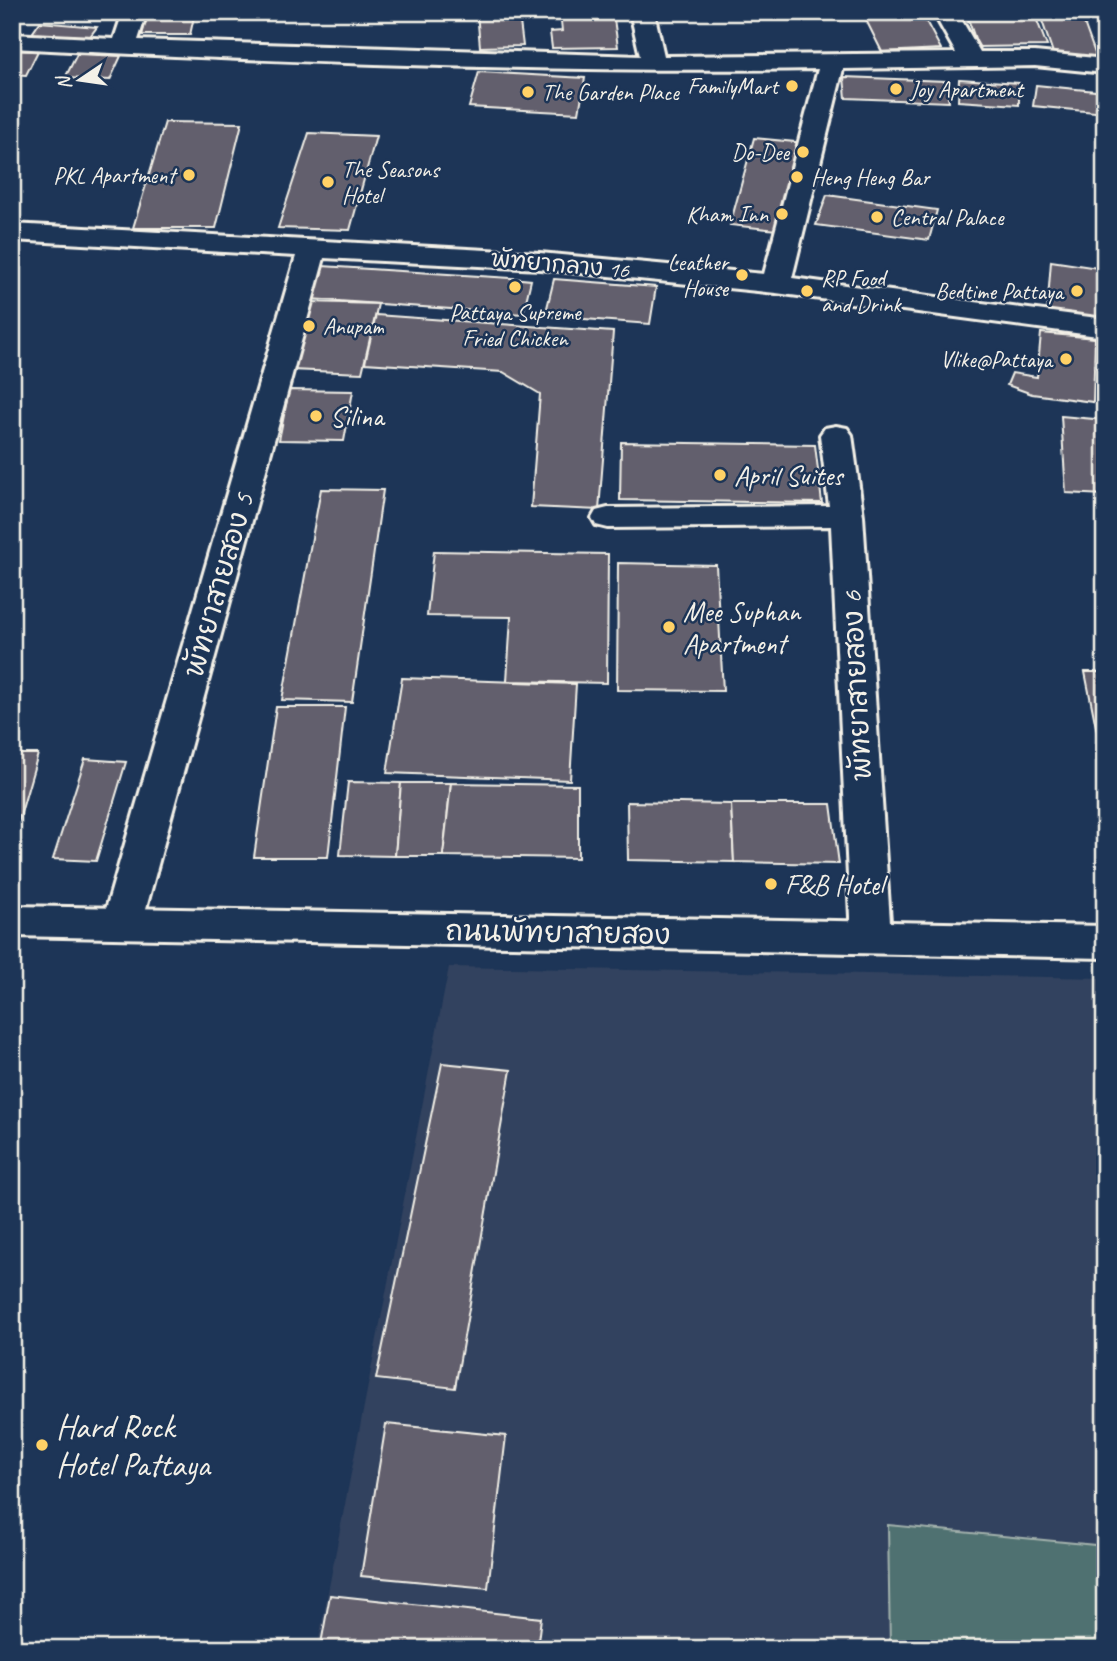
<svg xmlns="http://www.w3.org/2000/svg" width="1117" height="1661" viewBox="0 0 1117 1661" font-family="Caveat,'Playpen Sans Thai',sans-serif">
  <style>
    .built { fill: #32425e }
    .green { fill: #507171; stroke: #a2b1ac; stroke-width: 2 }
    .building { fill: #625f6d; stroke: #f4f1e8; stroke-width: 2 }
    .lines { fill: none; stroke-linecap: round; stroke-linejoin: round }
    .minor-casing { stroke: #f4f1e8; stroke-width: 6 }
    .major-casing { stroke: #f4f1e8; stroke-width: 6 }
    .minor { fill: #1d3557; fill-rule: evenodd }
    .major { fill: #1d3557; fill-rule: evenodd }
    .poi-dot { fill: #ffd166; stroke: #1d3557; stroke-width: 2.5 }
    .labels { text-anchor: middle; stroke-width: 5; stroke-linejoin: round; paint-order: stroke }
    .far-poi-label { font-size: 23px; fill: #f4f1e8; stroke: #1d3557; text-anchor: end }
    .far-street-label { font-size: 23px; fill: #f4f1e8; stroke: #1d3557 }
    .poi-label { font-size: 28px; fill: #f4f1e8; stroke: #1d3557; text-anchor: start }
    .street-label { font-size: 28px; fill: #f4f1e8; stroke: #1d3557 }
    .near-poi-label { font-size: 33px; fill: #f4f1e8; stroke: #1d3557; text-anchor: start }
  </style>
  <rect width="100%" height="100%" fill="#1d3557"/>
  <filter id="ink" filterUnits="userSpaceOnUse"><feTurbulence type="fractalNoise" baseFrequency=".0143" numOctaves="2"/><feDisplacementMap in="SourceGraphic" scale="14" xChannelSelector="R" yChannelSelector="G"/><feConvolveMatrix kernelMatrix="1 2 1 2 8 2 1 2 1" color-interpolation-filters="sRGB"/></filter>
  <g filter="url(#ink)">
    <polygon class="built" points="449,967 1105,978 1105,1649 317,1649"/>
    <polygon class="green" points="888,1525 1105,1546 1105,1649 890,1649"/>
    <g class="building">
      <polygon points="148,12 195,12 190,35 142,35"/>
      <polygon points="477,12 552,12 553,21 520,22 523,46 480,47"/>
      <polygon points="560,12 613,12 618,47 552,48 550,32 562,31"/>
      <polygon points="862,12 921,12 941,49 882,52"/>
      <polygon points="1039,12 1080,12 1097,59 1053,53"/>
      <polygon points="966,13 1034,13 1047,46 978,47"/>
      <polygon points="40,22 97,27 88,39 31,35"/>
      <polygon points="12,50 38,51 26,75 12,74"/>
      <polygon points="77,54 121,56 110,80 65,78"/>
      <polygon points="479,72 585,78 579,113 469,107"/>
      <polygon points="844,77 946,81 949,102 846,98"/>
      <polygon points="959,79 1019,83 1019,105 958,101"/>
      <polygon points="1036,85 1105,92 1105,113 1033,106"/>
      <polygon points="165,122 242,123 216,228 133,228"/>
      <polygon points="309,133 376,136 350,230 278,228"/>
      <polygon points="754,138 805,143 785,231 730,225"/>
      <polygon points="827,195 937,210 929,240 816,225"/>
      <polygon points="1051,261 1105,269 1105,321 1047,313"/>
      <polygon points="322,266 511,278 531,280 523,314 310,299"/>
      <polygon points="554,279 656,287 650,324 545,316"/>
      <polygon points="309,302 378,304 362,373 291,370"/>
      <polygon points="376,315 613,332 599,510 531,507 540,394 503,372 365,363"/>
      <polygon points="1041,333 1095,338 1093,402 1032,394 1007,385 1012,373 1037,377"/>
      <polygon points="289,390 353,391 344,441 279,440"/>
      <polygon points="1061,416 1105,420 1105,495 1066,493"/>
      <polygon points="621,442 815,445 822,503 620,500"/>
      <polygon points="321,489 383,490 352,702 282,700"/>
      <polygon points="434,551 608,554 607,683 507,681 511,617 427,616"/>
      <polygon points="618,563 716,565 723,691 617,690"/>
      <polygon points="1085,672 1105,672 1105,772"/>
      <polygon points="402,678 576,684 570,780 387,773"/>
      <polygon points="276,707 345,707 328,857 254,857"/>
      <polygon points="12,754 38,754 12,844"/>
      <polygon points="85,759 126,762 96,861 53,859"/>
      <polygon points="348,782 401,783 395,856 340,855"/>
      <polygon points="401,783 451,783 443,856 395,856"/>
      <polygon points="451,783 578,785 578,858 443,856"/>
      <polygon points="627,802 731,804 734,862 628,860"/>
      <polygon points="731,804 831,804 839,864 734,862"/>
      <polygon points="442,1063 511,1070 455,1388 376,1379"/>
      <polygon points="386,1424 506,1436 488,1588 361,1576"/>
      <polygon points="330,1595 541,1618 537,1649 320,1649"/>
    </g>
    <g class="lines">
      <defs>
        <g id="minor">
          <path d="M123,12H147L138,40L640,56L630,12H654L664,56L956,53L933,12H957L980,52H1035L1105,59V73L1035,66L843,69L792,278L1105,319V337L776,293L540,269L324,258L142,923L136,934L122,938L108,934L102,923L296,256L12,240V224L540,253L764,274L818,69C550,73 281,62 12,48V34L114,39Z"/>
          <polygon points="1092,12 1105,12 1105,21 1097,19"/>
          <polygon points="836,426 847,428 852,435 863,516 891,937 885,948 871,953 857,948 851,937 831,526 608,528 596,525 592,518 596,511 608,508 829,506 820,435 825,428"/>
        </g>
        <polygon id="major" points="12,906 1105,926 1105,958 12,936"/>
      </defs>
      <use href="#minor" class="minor-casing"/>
      <use href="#major" class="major-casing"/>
      <use href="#minor" class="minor"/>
      <use href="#major" class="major"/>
    </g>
  </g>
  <g class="poi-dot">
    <circle cx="792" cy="86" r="7"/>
    <circle cx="896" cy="89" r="7"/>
    <circle cx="528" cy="92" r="7"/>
    <circle cx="803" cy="152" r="7"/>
    <circle cx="189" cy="175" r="7"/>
    <circle cx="797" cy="177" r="7"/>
    <circle cx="328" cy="182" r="7"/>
    <circle cx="782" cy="214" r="7"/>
    <circle cx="877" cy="217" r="7"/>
    <circle cx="742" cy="275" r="7"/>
    <circle cx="515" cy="287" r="7"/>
    <circle cx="807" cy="291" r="7"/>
    <circle cx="1077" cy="291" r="7"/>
    <circle cx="309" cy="326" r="7"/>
    <circle cx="1066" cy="359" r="7"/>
    <circle cx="316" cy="416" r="7"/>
    <circle cx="720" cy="475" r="7"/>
    <circle cx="669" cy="627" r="7"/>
    <circle cx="771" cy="884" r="7"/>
    <circle cx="42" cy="1445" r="7"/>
  </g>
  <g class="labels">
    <g class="far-poi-label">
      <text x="778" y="94">FamilyMart</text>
      <text x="910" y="97" text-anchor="start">Joy Apartment</text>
      <text x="542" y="100" text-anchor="start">The Garden Place</text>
      <text x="789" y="160">Do-Dee</text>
      <text x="342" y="177" text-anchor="start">The Seasons<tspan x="342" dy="26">Hotel</tspan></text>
      <text x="175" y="183">PKL Apartment</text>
      <text x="811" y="185" text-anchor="start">Heng Heng Bar</text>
      <text x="768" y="222">Kham Inn</text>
      <text x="891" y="225" text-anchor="start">Central Palace</text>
      <text x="728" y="270">Leather<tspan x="728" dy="26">House</tspan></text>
      <text x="821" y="286" text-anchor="start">RP Food<tspan x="821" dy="26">and Drink</tspan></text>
      <text x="1063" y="299">Bedtime Pattaya</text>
      <text x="515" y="320" text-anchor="middle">Pattaya Supreme<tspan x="515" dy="26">Fried Chicken</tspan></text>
      <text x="323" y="334" text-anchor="start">Anupam</text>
      <text x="1052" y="367">Vlike@Pattaya</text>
    </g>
    <g class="far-street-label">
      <text transform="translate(560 264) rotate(5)" y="8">พัทยากลาง 16</text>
    </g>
    <g class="poi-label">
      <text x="330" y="426">Silina</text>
      <text x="734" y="485">April Suites</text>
      <text x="683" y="621">Mee Suphan<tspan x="683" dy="32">Apartment</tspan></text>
      <text x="785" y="894">F&amp;B Hotel</text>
    </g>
    <g class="street-label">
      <text transform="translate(218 585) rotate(-74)" y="10">พัทยาสายสอง 5</text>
      <text transform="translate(856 686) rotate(-93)" y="10">พัทยาสายสอง 6</text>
      <text transform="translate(558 932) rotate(1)" y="10">ถนนพัทยาสายสอง</text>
    </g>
    <g class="near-poi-label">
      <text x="56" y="1438">Hard Rock<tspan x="56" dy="38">Hotel Pattaya</tspan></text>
    </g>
  </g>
  <rect width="1117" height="1661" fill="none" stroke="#1d3557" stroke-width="42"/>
  <rect x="21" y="21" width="1075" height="1619" fill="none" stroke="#f4f1e8" stroke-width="2.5" filter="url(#ink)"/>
  <g transform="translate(80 80) rotate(257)" stroke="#1d3557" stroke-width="5" paint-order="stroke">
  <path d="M0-5L12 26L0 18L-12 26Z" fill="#f4f1e8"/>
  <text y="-10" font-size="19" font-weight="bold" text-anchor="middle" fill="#f4f1e8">N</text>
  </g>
</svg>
